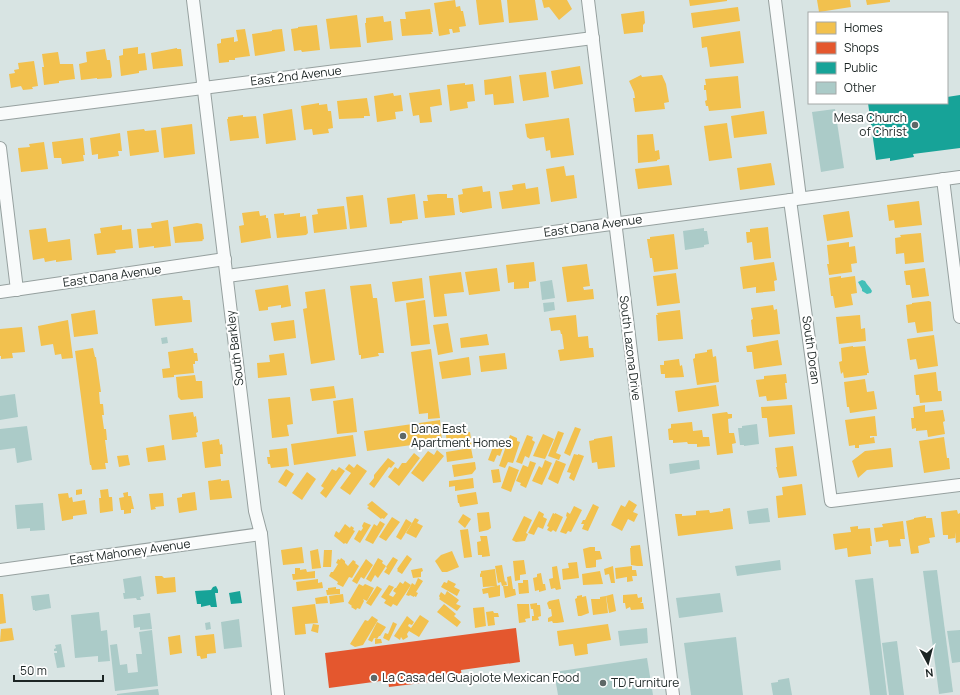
<svg xmlns="http://www.w3.org/2000/svg" width="960" height="695" viewBox="0 0 960 695" font-family="Manrope,sans-serif">
  <style>
    .water { fill: #44c0b8 }
    .homes { fill: #f2c14e }
    .shops { fill: #e4572e }
    .public { fill: #17a398 }
    .building { fill: #abcbc8 }
    .lines { fill: none; stroke-linecap: round; stroke-linejoin: round }
    .street-casing { stroke: #96a09f; stroke-width: 14 }
    .street { stroke: #f9fbfb; stroke-width: 12 }
    .poi-dot { fill: #5e6867; stroke: #fff; stroke-width: 1.5 }
    .labels { text-anchor: middle; stroke-width: 4; stroke-linejoin: round; paint-order: stroke }
    .street-label { font-size: 12px; fill: #1c2524; stroke: #fff }
    .poi-label { font-size: 12px; fill: #1c2524; stroke: #fff; text-anchor: start }
  </style>
  <rect width="100%" height="100%" fill="#d8e4e3"/>
  <path class="water" d="M862,280L865,281C867,285 870,287 872,291L871,293L867,294L862,291V289L858,282Z"/>
  <g class="homes">
    <polygon points="455,0 456,7 460,6 461,11 463,11 466,26 459,27 460,32 453,33 452,29 449,29 450,34 439,36 434,3"/>
    <polygon points="476,0 501,0 504,22 479,25"/>
    <polygon points="507,0 535,0 538,20 509,23"/>
    <polygon points="542,0 567,0 572,9 559,20 549,7 544,8"/>
    <polygon points="689,0 727,0 727,1 690,6"/>
    <polygon points="817,0 850,0 851,7 819,12"/>
    <polygon points="866,0 890,0 890,2 867,5"/>
    <polygon points="738,7 740,21 693,28 691,13"/>
    <polygon points="430,9 433,32 431,32 432,34 402,36 400,19 406,19 405,12"/>
    <polygon points="644,11 645,23 643,25 643,32 624,34 621,14"/>
    <polygon points="357,15 361,47 330,49 326,19"/>
    <polygon points="383,16 384,22 391,21 393,40 367,43 365,23 366,23 366,18"/>
    <polygon points="317,25 320,50 302,52 301,50 294,51 291,29 298,28 298,27"/>
    <polygon points="245,29 250,56 235,58 235,60 229,60 229,62 219,63 217,44 221,43 221,39 234,37 234,42 238,41 236,30"/>
    <polygon points="282,29 285,51 255,56 252,34 272,31 272,30"/>
    <polygon points="740,31 744,63 710,67 707,47 702,48 701,37"/>
    <polygon points="138,47 138,54 145,53 147,70 139,71 139,73 121,76 119,56 123,55 123,49"/>
    <polygon points="177,48 177,49 181,49 183,66 153,69 151,53"/>
    <polygon points="105,49 107,60 110,60 112,76 111,78 97,79 97,78 81,80 79,64 87,62 86,52"/>
    <polygon points="58,52 60,64 73,64 75,79 59,81 59,83 44,85 42,67 44,67 42,54"/>
    <polygon points="34,61 38,86 32,87 33,89 23,90 21,86 11,88 9,74 15,73 14,70 19,69 18,63"/>
    <polygon points="580,66 583,84 554,89 551,71"/>
    <polygon points="546,72 549,97 523,101 519,75"/>
    <polygon points="641,75 642,77 662,75 666,84 669,102 664,103 665,109 635,112 633,98 635,98 634,92 629,81"/>
    <polygon points="511,76 514,103 494,105 493,94 485,95 484,80"/>
    <polygon points="738,76 741,108 709,111 708,106 706,106 705,101 707,100 706,90 704,90 704,85 706,85 705,79"/>
    <polygon points="465,83 465,85 473,84 475,101 467,102 468,108 450,111 447,85"/>
    <polygon points="440,89 442,105 430,107 432,122 420,123 419,115 413,116 409,93"/>
    <polygon points="393,93 394,96 401,95 403,111 395,112 396,119 377,122 374,96"/>
    <polygon points="367,98 370,116 364,116 364,118 339,119 337,101"/>
    <polygon points="319,103 319,105 327,104 328,111 331,111 333,128 328,129 329,133 313,135 312,129 304,130 301,106"/>
    <polygon points="292,109 296,140 266,144 263,114"/>
    <polygon points="764,111 767,134 734,138 731,116"/>
    <polygon points="243,115 243,117 256,116 259,138 230,141 227,119 228,119 228,117"/>
    <polygon points="569,118 574,155 551,158 550,150 546,151 544,137 530,139 527,137 525,124"/>
    <polygon points="727,123 732,158 709,161 704,126"/>
    <polygon points="192,124 195,154 164,158 161,128"/>
    <polygon points="144,129 145,131 156,130 159,152 130,156 127,131"/>
    <polygon points="120,133 122,151 118,151 119,156 98,159 98,154 92,155 90,138"/>
    <polygon points="653,134 655,151 659,150 660,159 657,160 657,161 638,163 637,135"/>
    <polygon points="83,138 85,155 83,155 84,161 62,164 61,158 54,158 52,142"/>
    <polygon points="44,142 48,169 21,172 18,148 30,147 29,144"/>
    <polygon points="771,163 775,185 740,190 737,168"/>
    <polygon points="669,165 672,185 638,189 635,169"/>
    <polygon points="564,166 566,176 574,175 577,198 551,202 546,169"/>
    <polygon points="525,183 526,189 538,187 540,204 502,209 499,192 513,190 512,185"/>
    <polygon points="482,186 483,192 490,191 492,208 462,213 462,212 460,212 458,195 463,194 462,189"/>
    <polygon points="415,194 418,219 402,221 402,223 390,224 387,198"/>
    <polygon points="438,194 447,194 447,198 453,198 455,215 425,218 423,201 428,201 427,195"/>
    <polygon points="363,195 367,227 350,229 346,197"/>
    <polygon points="919,201 922,225 895,228 894,220 889,221 887,205"/>
    <polygon points="344,206 347,229 314,233 312,215 318,214 317,209"/>
    <polygon points="259,211 260,216 266,215 266,218 268,218 271,238 241,243 239,226 244,225 242,213"/>
    <polygon points="849,211 853,237 827,241 823,215"/>
    <polygon points="284,213 284,215 300,213 300,217 306,216 308,233 306,235 277,238 274,214"/>
    <polygon points="168,220 171,246 154,248 154,246 139,248 137,229 152,228 151,223"/>
    <polygon points="197,223 202,224 204,239 202,240 203,241 175,243 173,227"/>
    <polygon points="122,225 122,230 131,229 133,248 115,250 116,253 97,255 94,234 101,233 100,228"/>
    <polygon points="768,227 771,258 754,260 752,242 747,243 746,232 750,232 750,229"/>
    <polygon points="46,228 48,242 70,239 72,260 56,262 56,260 45,262 44,258 33,260 29,230"/>
    <polygon points="921,233 924,262 905,264 904,253 896,254 895,238 901,237 900,235"/>
    <polygon points="674,234 678,269 654,272 652,258 650,258 647,239 650,239 650,237"/>
    <polygon points="849,242 849,247 855,246 857,263 851,264 852,272 829,275 827,264 829,264 827,245"/>
    <polygon points="534,262 536,281 529,282 529,288 514,289 514,282 508,283 506,265"/>
    <polygon points="774,262 777,280 774,281 775,291 756,293 756,287 743,289 740,267"/>
    <polygon points="587,264 590,286 583,287 584,290 593,289 594,299 567,302 562,267"/>
    <polygon points="497,268 500,291 469,295 465,272"/>
    <polygon points="925,268 929,296 912,298 910,285 906,285 904,271"/>
    <polygon points="461,272 464,292 444,294 447,316 434,317 429,276"/>
    <polygon points="676,273 680,303 657,306 653,276"/>
    <polygon points="841,276 841,278 855,276 857,293 851,294 853,305 835,308 833,296 831,296 829,278"/>
    <polygon points="422,278 424,298 395,302 392,282"/>
    <polygon points="371,284 373,298 377,298 384,353 378,353 379,356 361,359 361,355 359,355 350,286"/>
    <polygon points="288,285 291,306 281,308 281,305 268,307 268,310 259,311 255,290"/>
    <polygon points="325,289 335,360 311,364 303,309 307,308 305,292"/>
    <polygon points="182,296 183,300 190,300 192,322 155,326 152,299"/>
    <polygon points="425,300 430,344 411,346 406,303"/>
    <polygon points="929,301 931,302 933,331 917,333 915,322 908,323 906,305 912,304 912,303"/>
    <polygon points="773,305 774,310 777,309 780,334 753,337 751,320 753,319 751,308"/>
    <polygon points="95,310 98,334 74,337 71,314"/>
    <polygon points="680,310 683,339 658,341 656,315 658,315 657,313"/>
    <polygon points="576,315 578,337 588,336 589,348 593,348 594,357 560,361 558,350 564,349 562,334 561,334 560,330 551,331 549,318"/>
    <polygon points="860,315 861,329 865,328 866,341 839,344 836,317"/>
    <polygon points="68,320 73,358 62,359 61,354 55,355 53,344 41,346 38,326"/>
    <polygon points="294,320 296,338 274,341 271,323"/>
    <polygon points="448,323 453,352 438,355 433,325"/>
    <polygon points="22,327 25,352 12,353 13,358 1,359 1,356 0,356 0,329"/>
    <polygon points="487,334 489,345 461,348 460,338"/>
    <polygon points="934,335 938,366 918,369 916,359 910,360 907,339"/>
    <polygon points="778,340 782,365 754,369 752,352 747,352 746,346"/>
    <polygon points="853,346 853,347 865,346 869,373 867,373 867,375 844,378 843,372 841,374 839,362 842,361 841,348"/>
    <polygon points="93,348 95,357 96,357 101,392 99,392 100,404 103,404 104,415 102,415 104,429 106,429 107,440 105,440 108,463 105,463 106,469 92,470 91,465 90,465 75,351"/>
    <polygon points="193,348 194,353 197,353 198,361 195,361 195,364 193,364 194,373 174,375 174,377 163,378 162,369 170,368 168,352"/>
    <polygon points="431,349 440,418 428,419 428,413 419,414 411,352"/>
    <polygon points="712,349 713,357 716,356 719,382 697,385 693,359 695,358 695,354 707,352 707,350"/>
    <polygon points="284,353 287,375 258,378 257,363 270,362 269,355"/>
    <polygon points="505,353 507,369 481,372 479,356"/>
    <polygon points="469,357 471,375 442,379 439,362"/>
    <polygon points="679,359 680,366 682,365 684,377 665,378 665,374 661,374 660,365 664,365 664,361"/>
    <polygon points="936,372 938,391 941,391 942,401 920,403 919,395 916,395 914,375"/>
    <polygon points="786,374 787,383 785,383 787,399 767,401 766,396 759,397 756,380 764,379 764,376"/>
    <polygon points="195,375 196,381 202,381 203,398 181,400 178,397 176,377"/>
    <polygon points="865,379 867,392 874,391 877,409 850,413 849,407 847,407 844,382"/>
    <polygon points="716,385 719,406 678,412 675,391"/>
    <polygon points="334,386 336,398 312,401 310,389"/>
    <polygon points="290,397 293,424 287,425 289,436 272,438 268,399"/>
    <polygon points="353,398 357,432 337,434 333,401"/>
    <polygon points="792,405 795,434 769,437 767,418 762,418 761,407"/>
    <polygon points="925,405 925,412 943,410 945,421 943,422 945,434 928,437 927,430 916,431 916,428 912,429 911,418 914,418 913,407"/>
    <polygon points="193,412 194,417 196,416 198,432 196,433 197,437 172,440 169,415"/>
    <polygon points="727,412 728,414 732,414 732,418 728,419 729,433 734,433 736,443 732,444 733,453 717,455 712,414"/>
    <polygon points="875,416 877,436 870,436 870,438 874,437 875,443 859,445 859,448 855,448 855,445 849,446 845,420"/>
    <polygon points="440,420 442,441 367,451 364,431"/>
    <polygon points="692,422 693,431 702,430 703,437 709,437 710,446 697,447 697,444 688,444 687,442 673,443 673,440 669,440 668,429 671,428 671,424"/>
    <polygon points="575,427 581,429 570,456 564,453"/>
    <polygon points="558,431 564,433 556,453 561,455 559,460 548,456"/>
    <polygon points="470,432 472,446 459,448 459,445 447,446 446,435"/>
    <polygon points="543,434 554,439 545,459 533,456"/>
    <polygon points="353,435 356,456 294,465 291,444"/>
    <polygon points="510,435 517,438 517,441 520,442 513,463 508,462 505,468 499,466"/>
    <polygon points="527,435 533,437 532,440 535,442 529,458 525,456 522,464 516,462"/>
    <polygon points="612,436 615,467 598,469 597,462 592,463 589,441 594,440 594,439"/>
    <polygon points="944,437 947,458 949,458 950,469 924,473 919,441"/>
    <polygon points="219,439 220,445 222,444 223,454 220,454 221,466 205,468 202,442"/>
    <polygon points="496,439 501,441 500,444 504,445 500,456 497,455 494,462 488,460"/>
    <polygon points="164,445 166,460 148,462 146,448"/>
    <polygon points="793,446 797,476 779,478 776,467 777,467 775,448"/>
    <polygon points="287,448 289,466 271,468 270,464 268,464 267,457 270,457 269,450"/>
    <polygon points="471,448 473,458 447,462 446,452"/>
    <polygon points="891,448 893,467 867,470 858,478 852,461 865,451"/>
    <polygon points="437,450 444,456 423,482 411,473 428,451 434,455"/>
    <polygon points="414,453 420,458 399,486 388,477 395,467 398,469 402,463 406,463"/>
    <polygon points="574,454 578,455 578,454 584,456 574,481 569,478 571,473 567,472"/>
    <polygon points="128,455 130,465 119,467 117,456"/>
    <polygon points="388,458 395,463 391,468 389,467 374,488 369,484 374,478 374,475"/>
    <polygon points="545,460 552,463 542,485 532,481 539,466 542,468"/>
    <polygon points="556,460 566,464 558,484 548,479"/>
    <polygon points="530,461 536,463 526,488 520,485 521,483 516,481 523,465 528,467"/>
    <polygon points="475,462 476,469 472,474 454,477 452,465"/>
    <polygon points="349,464 354,468 357,464 367,471 350,495 340,488 351,473 345,469"/>
    <polygon points="509,466 519,470 511,492 501,488"/>
    <polygon points="339,467 345,471 326,498 320,493 324,488 321,486 332,469 336,471"/>
    <polygon points="286,469 294,474 286,487 278,482"/>
    <polygon points="499,469 501,482 493,483 491,470"/>
    <polygon points="307,472 316,479 302,500 292,493"/>
    <polygon points="473,478 474,488 455,491 455,486 449,487 449,481"/>
    <polygon points="221,479 221,481 229,480 232,498 210,500 208,481"/>
    <polygon points="802,484 806,515 778,518 776,496 783,495 782,487"/>
    <polygon points="82,489 82,494 76,495 76,490"/>
    <polygon points="108,489 109,497 112,497 113,511 100,513 99,498 101,498 100,490"/>
    <polygon points="128,492 128,496 131,496 134,509 131,509 131,513 124,514 124,510 121,510 119,498 124,497 123,493"/>
    <polygon points="195,492 197,510 179,513 177,498 182,497 182,494"/>
    <polygon points="476,492 478,504 460,507 459,503 458,503 457,495"/>
    <polygon points="68,493 69,498 72,497 73,502 85,500 87,514 73,516 73,519 62,521 58,494"/>
    <polygon points="163,493 164,506 155,507 156,509 151,510 149,494"/>
    <polygon points="629,500 637,505 633,512 638,514 634,522 628,519 622,531 611,525 621,505 625,507"/>
    <polygon points="372,501 388,514 384,519 382,518 381,519 367,508 369,507 367,505"/>
    <polygon points="593,504 599,507 588,531 582,529 584,524 581,524 583,520 585,520"/>
    <polygon points="574,506 582,510 571,532 568,531 566,534 560,532 567,517 566,516 567,512 570,514"/>
    <polygon points="730,508 733,529 678,536 675,514 682,514 682,516 696,515 696,511 709,510 710,513 723,511 723,509"/>
    <polygon points="957,510 958,514 960,513 960,542 956,543 955,532 955,538 948,539 948,535 943,535 941,512"/>
    <polygon points="539,511 544,514 543,517 547,519 543,529 538,527 534,535 528,533"/>
    <polygon points="489,512 491,528 488,530 479,532 477,513"/>
    <polygon points="553,513 555,514 555,513 563,517 556,532 553,530 551,532 547,530 549,527 547,526"/>
    <polygon points="463,514 471,519 465,528 458,522"/>
    <polygon points="524,516 532,520 526,533 528,534 525,541 516,542 512,540"/>
    <polygon points="926,516 926,518 932,518 935,537 929,538 930,543 918,546 919,553 911,554 906,521 914,519 914,518"/>
    <polygon points="392,517 400,522 386,541 379,537"/>
    <polygon points="415,518 419,520 417,523 423,526 416,538 406,533"/>
    <polygon points="406,519 412,523 401,540 396,537"/>
    <polygon points="380,521 385,524 373,544 365,540 374,524 377,526"/>
    <polygon points="903,521 905,539 900,539 901,546 889,547 888,540 876,542 874,528 883,527 882,524"/>
    <polygon points="364,522 371,525 360,543 354,539 359,530 361,531 363,528 362,526"/>
    <polygon points="345,524 350,528 351,526 354,528 353,530 355,531 347,544 345,543 344,544 334,536 336,531 339,533"/>
    <polygon points="858,526 858,529 870,528 872,546 870,546 871,554 848,557 847,548 835,550 833,534 851,532 850,527"/>
    <polygon points="468,529 472,557 464,558 460,530"/>
    <polygon points="480,536 487,536 490,556 482,557 482,555 478,555 477,542 481,541"/>
    <polygon points="640,545 643,566 637,566 631,565 630,548 631,548 631,546"/>
    <polygon points="302,547 304,563 283,565 281,550"/>
    <polygon points="590,547 595,547 595,551 600,551 602,559 596,560 596,567 589,568 586,568 583,549"/>
    <polygon points="318,549 321,568 312,569 310,551"/>
    <polygon points="324,550 332,550 331,567 323,567"/>
    <polygon points="452,551 459,567 447,572 442,572 435,561 441,555"/>
    <polygon points="407,555 412,559 402,574 397,571 398,570 397,569"/>
    <polygon points="393,557 398,560 389,575 384,572 387,568 386,567"/>
    <polygon points="341,558 345,561 345,563 348,566 353,560 356,562 355,563 359,566 352,578 349,577 343,587 337,584 338,582 329,576 331,572 333,572 338,564 336,563 338,559 340,560"/>
    <polygon points="378,558 383,561 382,563 386,566 378,578 375,575 371,582 366,579"/>
    <polygon points="366,559 373,565 364,579 361,577 357,584 352,581"/>
    <polygon points="524,560 526,574 520,575 520,580 515,581 513,561"/>
    <polygon points="577,562 579,578 563,580 562,569 569,568 568,563"/>
    <polygon points="502,565 505,582 506,581 507,585 502,586 501,582 498,583 495,566"/>
    <polygon points="557,566 561,589 556,590 555,588 551,589 549,579 553,578 552,567"/>
    <polygon points="613,566 615,583 611,583 609,574 605,575 604,569"/>
    <polygon points="632,566 632,570 636,570 637,576 632,576 633,581 627,582 627,577 616,579 615,568"/>
    <polygon points="295,568 300,568 300,570 306,569 307,572 315,571 315,578 293,580 292,574 295,574"/>
    <polygon points="422,568 423,571 421,572 421,577 413,578 411,570"/>
    <polygon points="495,569 497,586 483,587 482,577 480,577 480,574 481,573 481,571"/>
    <polygon points="600,571 603,584 583,585 582,574"/>
    <polygon points="541,573 543,584 545,584 546,590 539,592 539,590 535,591 533,578 537,577 537,574"/>
    <polygon points="155,576 162,576 164,578 175,577 176,592 157,594"/>
    <polygon points="511,576 513,589 515,589 516,595 505,598 503,586 508,586 507,577"/>
    <polygon points="418,578 423,581 416,592 418,593 416,597 414,596 414,597 410,595 409,596 406,595 412,583 415,585"/>
    <polygon points="318,579 318,583 322,582 323,588 297,591 296,582"/>
    <polygon points="448,580 456,584 454,587 460,590 457,596 441,587 444,582 447,583"/>
    <polygon points="523,580 528,580 529,593 519,594 518,583 523,583"/>
    <polygon points="405,581 411,585 397,606 393,604 391,607 384,603 386,600 381,597 389,585 394,587 389,595 393,597 396,593 393,591 395,588 396,588 400,582 403,584"/>
    <polygon points="359,584 363,586 365,584 374,588 367,601 363,599 364,601 360,609 357,608 356,610 351,607 352,606 348,603"/>
    <polygon points="500,585 500,596 489,598 488,593 483,594 482,589"/>
    <polygon points="377,586 382,589 371,606 366,603"/>
    <polygon points="336,587 336,589 340,589 340,594 327,595 326,590 328,590 328,588"/>
    <polygon points="447,591 459,600 456,604 461,606 457,611 439,599 440,598 439,596 441,592 445,595"/>
    <polygon points="0,594 3,594 6,623 0,624"/>
    <polygon points="343,594 344,602 330,604 329,596"/>
    <polygon points="613,594 616,611 609,613 606,596"/>
    <polygon points="637,594 638,598 642,597 642,602 640,603 643,603 644,609 631,610 630,607 626,609 625,603 623,603 623,595"/>
    <polygon points="582,595 582,597 586,596 589,613 581,616 578,616 575,599 577,598 577,596"/>
    <polygon points="327,596 328,603 316,604 315,598"/>
    <polygon points="606,596 608,613 593,615 591,599 600,599 600,597"/>
    <polygon points="559,599 564,622 557,623 553,623 552,621 548,622 548,618 552,616 551,609 549,609 547,603 549,601"/>
    <polygon points="537,603 537,605 540,605 541,616 538,617 539,620 532,621 532,616 534,616 533,609 531,609 530,604"/>
    <polygon points="315,604 318,623 305,624 306,634 295,635 292,607"/>
    <polygon points="444,604 456,614 454,616 461,622 457,627 437,612"/>
    <polygon points="517,604 529,604 530,618 525,619 526,622 519,623"/>
    <polygon points="484,607 486,626 475,628 473,608"/>
    <polygon points="493,611 494,613 498,613 499,617 494,617 495,625 488,626 486,612"/>
    <polygon points="420,615 429,621 419,637 409,631 407,634 408,637 403,640 401,637 400,640 394,636 407,616 414,622 412,625 409,624 408,626 411,628"/>
    <polygon points="372,616 378,620 363,645 355,647 350,644 365,620 368,621"/>
    <polygon points="377,622 386,627 380,636 379,636 377,639 374,638 372,642 368,640"/>
    <polygon points="393,622 397,624 389,641 383,638 385,633 388,634"/>
    <polygon points="313,624 319,625 318,633 311,631"/>
    <polygon points="608,624 611,640 587,644 588,654 575,656 573,644 559,646 557,631"/>
    <polygon points="12,628 14,640 0,642 1,629"/>
    <polygon points="214,634 216,653 207,654 207,658 201,659 200,656 197,656 195,636"/>
    <polygon points="180,635 182,653 170,655 168,637"/>
    <polygon points="375,639 381,639 382,643 375,644"/>
  </g>
  <polygon class="shops" points="516,628 520,662 461,670 462,678 389,687 388,680 329,688 325,653"/>
  <g class="public">
    <polygon points="960,95 960,148 913,154 914,157 890,161 890,158 876,160 868,103 947,103 947,97"/>
    <polygon points="216,586 218,590 218,593 215,593 217,607 211,607 210,605 201,607 201,604 197,604 195,591 211,590 213,587"/>
    <polygon points="240,591 242,603 231,604 229,593"/>
  </g>
  <g class="building">
    <polygon points="835,109 844,168 821,172 812,112"/>
    <polygon points="704,228 704,231 707,231 709,244 704,245 704,247 685,250 683,231"/>
    <polygon points="552,280 555,298 542,300 540,282"/>
    <polygon points="554,302 555,310 544,312 543,303"/>
    <polygon points="167,337 168,343 162,344 161,338"/>
    <polygon points="15,394 18,417 0,420 0,396"/>
    <polygon points="757,424 759,444 744,446 744,445 740,445 738,428 742,428 742,426"/>
    <polygon points="27,426 32,460 17,463 15,448 0,450 0,429"/>
    <polygon points="699,460 700,469 670,474 669,464"/>
    <polygon points="43,503 45,530 30,531 30,528 17,529 15,505"/>
    <polygon points="768,508 770,522 749,524 747,511"/>
    <polygon points="780,560 781,570 737,576 735,566"/>
    <polygon points="937,570 953,692 939,694 923,571"/>
    <polygon points="141,576 144,596 140,597 141,600 137,600 136,598 124,599 123,593 125,593 123,579"/>
    <polygon points="873,578 887,695 870,695 855,580"/>
    <polygon points="720,593 723,612 679,618 676,598"/>
    <polygon points="49,594 51,608 35,611 35,610 33,610 31,596"/>
    <polygon points="99,612 101,631 107,630 110,661 98,662 98,656 75,658 71,615"/>
    <polygon points="150,613 152,629 140,630 140,627 134,628 133,615"/>
    <polygon points="239,619 242,647 224,649 221,622"/>
    <polygon points="210,622 211,629 206,630 205,623"/>
    <polygon points="647,628 648,643 620,646 618,631"/>
    <polygon points="152,630 158,686 115,691 110,645 117,644 120,665 127,664 128,673 138,672 136,654 142,654 139,632"/>
    <polygon points="960,630 960,662 952,663 947,631"/>
    <polygon points="736,637 743,695 691,695 684,643"/>
    <polygon points="897,641 904,695 889,695 882,643"/>
    <polygon points="61,644 65,667 57,668 54,653 57,653 57,651 54,651 54,649 56,648 55,645"/>
    <polygon points="647,658 653,695 558,695 554,672"/>
    <polygon points="789,678 792,695 773,695 771,683 778,682 778,680"/>
    <polygon points="158,689 159,695 117,695 117,694"/>
  </g>
  <g class="lines">
    <defs>
      <g id="street">
        <polyline points="193,0 255,511 261,534 278,695"/>
        <polyline points="588,0 673,695"/>
        <polyline points="775,0 800,198"/>
        <polyline points="0,114 593,38"/>
        <polyline points="0,148 17,290"/>
        <polyline points="943,179 960,317"/>
        <polyline points="790,200 831,501 960,485"/>
        <polyline points="227,276 960,177"/>
        <polyline points="0,292 225,259"/>
        <polyline points="0,570 261,534"/>
      </g>
    </defs>
    <use href="#street" class="street-casing"/>
    <use href="#street" class="street"/>
  </g>
  <g class="poi-dot">
    <circle cx="915" cy="125" r="4"/>
    <circle cx="403" cy="436" r="4"/>
    <circle cx="374" cy="678" r="4"/>
    <circle cx="603" cy="683" r="4"/>
  </g>
  <g class="labels">
    <g class="street-label">
      <text transform="translate(296 76) rotate(-7)" y="4">East 2nd Avenue</text>
      <text transform="translate(593 226) rotate(-8)" y="4">East Dana Avenue</text>
      <text transform="translate(112 276) rotate(-8)" y="4">East Dana Avenue</text>
      <text transform="translate(235 348) rotate(-97)" y="4">South Barkley</text>
      <text transform="translate(630 348) rotate(83)" y="4">South Lazona Drive</text>
      <text transform="translate(811 350) rotate(82)" y="4">South Doran</text>
      <text transform="translate(130 552) rotate(-8)" y="4">East Mahoney Avenue</text>
    </g>
    <g class="poi-label">
      <text x="907" y="122" text-anchor="end">Mesa Church<tspan x="907" dy="14">of Christ</tspan></text>
      <text x="411" y="433">Dana East<tspan x="411" dy="14">Apartment Homes</tspan></text>
      <text x="382" y="682">La Casa del Guajolote Mexican Food</text>
      <text x="611" y="687">TD Furniture</text>
    </g>
  </g>
  <rect x="808" y="12" width="140" height="92" fill="#ffffff" stroke="#a4a8a7"/>
  <rect x="816" y="22" width="20" height="12" fill="#f2c14e" stroke="#a4a8a7"/>
  <text x="844" y="32" font-size="12" fill="#1c2524">Homes</text>
  <rect x="816" y="42" width="20" height="12" fill="#e4572e" stroke="#a4a8a7"/>
  <text x="844" y="52" font-size="12" fill="#1c2524">Shops</text>
  <rect x="816" y="62" width="20" height="12" fill="#17a398" stroke="#a4a8a7"/>
  <text x="844" y="72" font-size="12" fill="#1c2524">Public</text>
  <rect x="816" y="82" width="20" height="12" fill="#abcbc8" stroke="#a4a8a7"/>
  <text x="844" y="92" font-size="12" fill="#1c2524">Other</text>
  <g transform="translate(928 663) rotate(173)" stroke="#ffffff" stroke-width="3" paint-order="stroke">
  <path d="M0-3L7 15L0 10L-7 15Z" fill="#1c2524"/>
  <text y="-6" font-size="11" font-weight="bold" text-anchor="middle" fill="#1c2524">N</text>
  </g>
  <path d="M14 675v6h89v-6" fill="none" stroke="#1c2524" stroke-width="2"/>
  <text x="20" y="675" font-size="12" fill="#1c2524" stroke="#ffffff" stroke-width="3" paint-order="stroke">50 m</text>
</svg>
